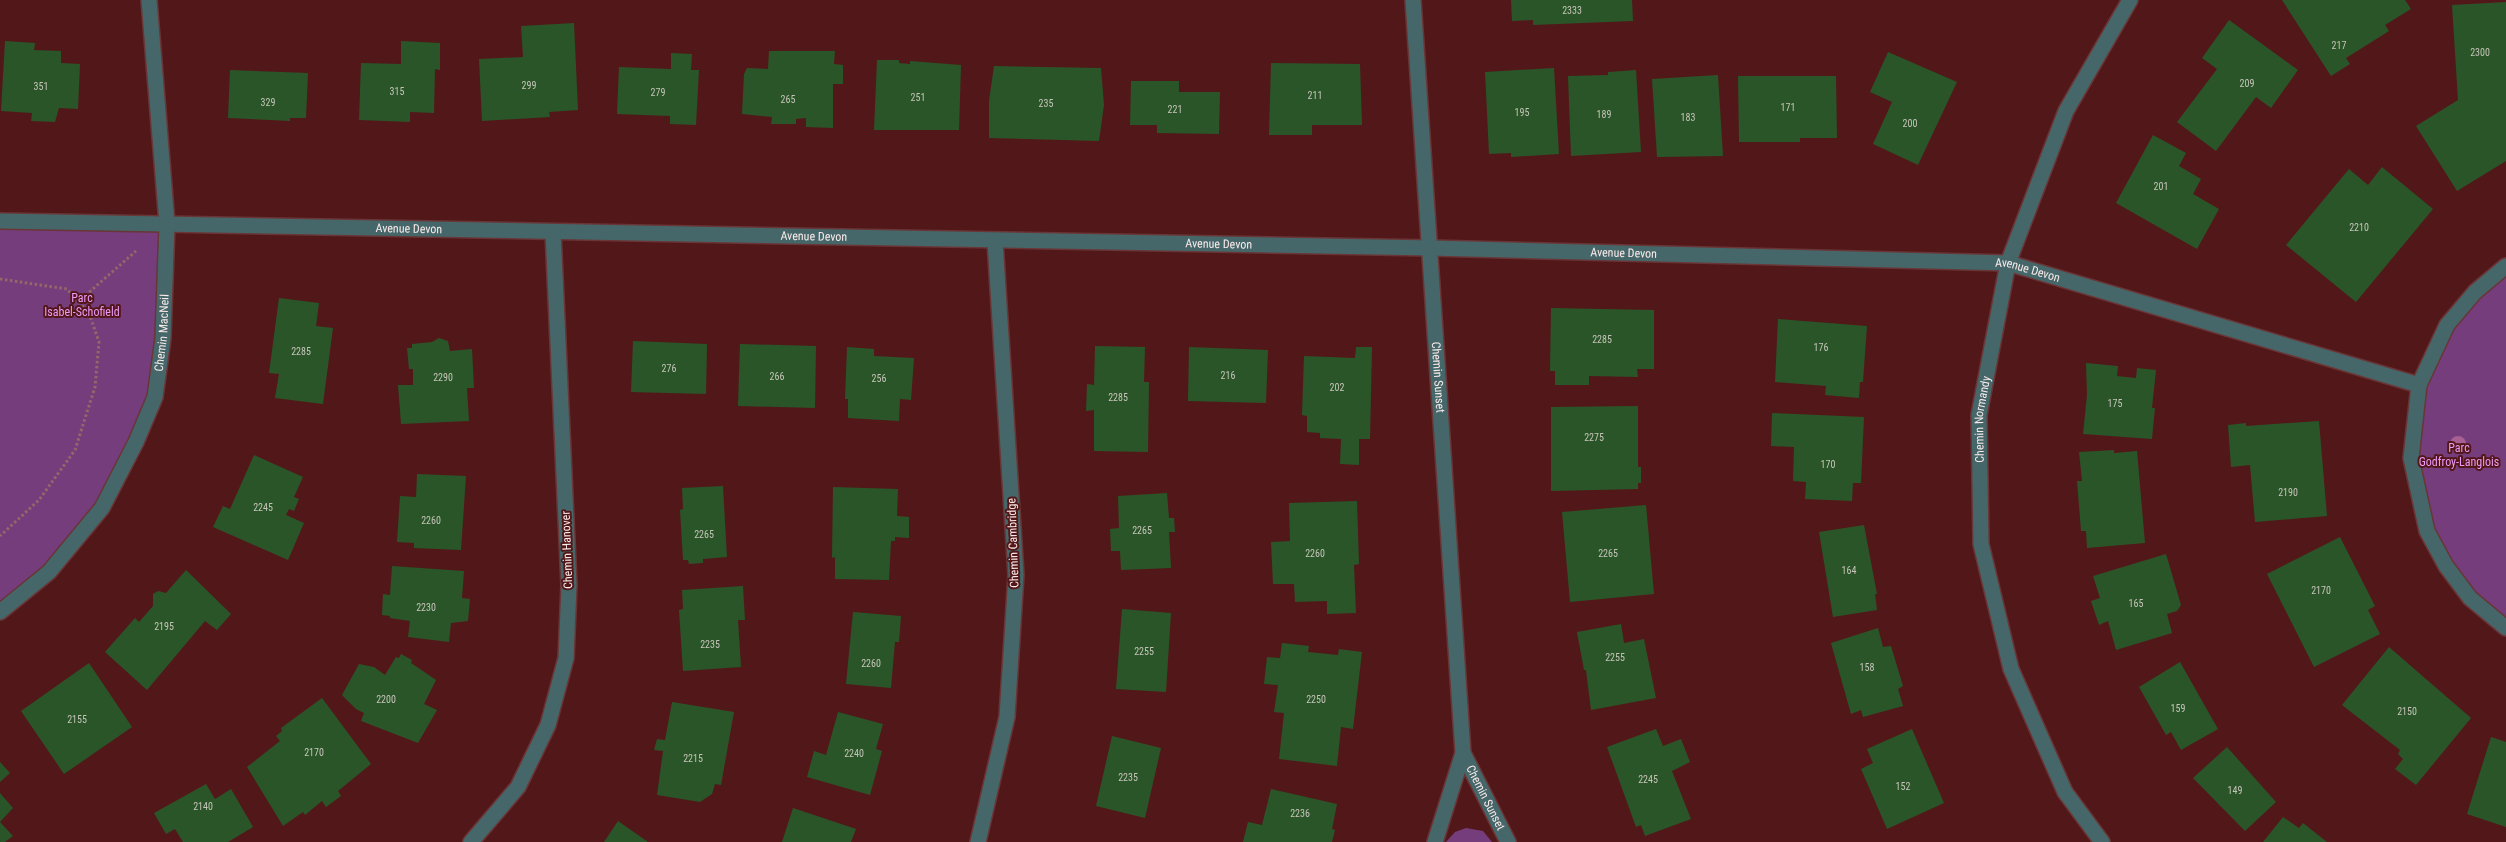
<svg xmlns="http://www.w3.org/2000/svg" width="2506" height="842" viewBox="0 0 2506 842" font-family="'Roboto Condensed',sans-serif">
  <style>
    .green { fill: #763d7d }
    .building { fill: #2a5528 }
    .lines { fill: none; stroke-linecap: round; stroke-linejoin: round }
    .street-casing { stroke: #6a3536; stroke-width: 18 }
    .path { stroke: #926868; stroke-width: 3; stroke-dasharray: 2.5 2.5; stroke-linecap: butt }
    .street { stroke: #45676a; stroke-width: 15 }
    .tree { fill: #a86094 }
    .labels { text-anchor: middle; stroke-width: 4; stroke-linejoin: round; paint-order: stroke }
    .number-label { font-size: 10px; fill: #c6c5b9 }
    .street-label { font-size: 12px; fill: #faeae9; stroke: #521819 }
    .park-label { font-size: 12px; fill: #ee9af9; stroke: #521819 }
  </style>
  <rect width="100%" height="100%" fill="#521819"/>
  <g class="green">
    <polygon points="0,221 167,224 155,397 102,508 0,612"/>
    <polygon points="2506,266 2506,628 2446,566 2411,458 2419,385 2447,325"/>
    <polygon points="1466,828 1483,831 1492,842 1446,842 1455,832"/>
  </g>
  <g class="building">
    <polygon points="1511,0 1632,0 1633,21 1533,25 1533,20 1512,21"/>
    <polygon points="2282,0 2405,0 2411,9 2385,25 2389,31 2346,58 2350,64 2331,76"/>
    <polygon points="2506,2 2506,161 2457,191 2416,126 2458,100 2452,5"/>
    <polygon points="2229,20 2298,70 2271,108 2256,97 2216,151 2177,122 2217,69 2202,58"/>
    <polygon points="574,23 578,110 549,112 550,117 482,121 479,59 523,57 521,26"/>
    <polygon points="5,41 35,43 34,50 61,51 61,63 80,64 78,109 59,108 55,122 31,121 32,113 1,111"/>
    <polygon points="401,41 440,43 440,70 435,69 434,113 410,112 410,122 359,120 361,63 401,64"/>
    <polygon points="769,51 835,51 834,64 843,65 843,84 833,84 833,128 806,127 806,118 796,119 796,124 771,124 772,117 742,114 744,74 747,68 768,69"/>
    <polygon points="1888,52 1957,82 1918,165 1873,144 1892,102 1870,92"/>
    <polygon points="671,53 692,54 691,70 699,70 696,125 670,124 670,116 617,114 619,67 671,69"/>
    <polygon points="877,60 899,60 899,63 910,64 910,61 961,65 959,130 874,130"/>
    <polygon points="1271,63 1360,64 1362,125 1312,125 1312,135 1269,135"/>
    <polygon points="994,66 1101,68 1104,105 1099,141 989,138 989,101"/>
    <polygon points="1554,68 1559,154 1511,157 1511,153 1489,154 1485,72"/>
    <polygon points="230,70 308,73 306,118 290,118 290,121 228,118"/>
    <polygon points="1636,70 1641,152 1571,156 1568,76 1608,75 1608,72"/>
    <polygon points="1718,75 1723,156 1657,157 1652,79"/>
    <polygon points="1738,76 1836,76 1837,138 1800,138 1800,142 1739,142"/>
    <polygon points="1131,81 1179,81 1179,92 1220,92 1219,134 1157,133 1157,125 1130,125"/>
    <polygon points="2153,135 2186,153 2179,166 2201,179 2193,194 2219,209 2197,249 2116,203"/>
    <polygon points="2382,167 2433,209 2356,302 2286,245 2349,169 2368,185"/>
    <polygon points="279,298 319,303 316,326 333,328 323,404 275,398 279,374 269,373"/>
    <polygon points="1551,308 1654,310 1654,369 1637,369 1638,377 1589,376 1589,385 1555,385 1555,371 1550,371"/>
    <polygon points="1778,319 1867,326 1863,382 1860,382 1859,398 1825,395 1826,386 1775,382"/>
    <polygon points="439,338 448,341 450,351 472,349 474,388 467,388 469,421 401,424 398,385 413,385 413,369 409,369 407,348 412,348 412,344 432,342"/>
    <polygon points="633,341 707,344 706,394 631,392"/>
    <polygon points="740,344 816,346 815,408 738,406"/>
    <polygon points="1095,346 1145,347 1144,382 1149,382 1148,452 1094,451 1094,410 1086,411 1087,384 1094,385"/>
    <polygon points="847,347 874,349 874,356 914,358 911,400 900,399 899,421 848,418 848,399 845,399"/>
    <polygon points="1189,347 1268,350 1266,403 1188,401"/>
    <polygon points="1356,347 1372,347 1370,439 1359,439 1359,465 1340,464 1341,439 1320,438 1320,433 1307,432 1307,416 1302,415 1304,356 1355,358"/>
    <polygon points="2086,363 2118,366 2117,376 2136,378 2137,368 2156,370 2152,408 2155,408 2152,439 2083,434 2087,395"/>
    <polygon points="1638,406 1638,467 1641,467 1641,483 1638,483 1638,489 1551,491 1551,407"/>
    <polygon points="1772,413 1864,417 1861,483 1853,483 1852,501 1805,499 1806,482 1793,481 1794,447 1771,446"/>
    <polygon points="2319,421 2327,516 2255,522 2250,465 2231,467 2228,425 2246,423 2246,426"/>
    <polygon points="2114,450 2114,453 2137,451 2145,543 2087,548 2086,531 2081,531 2077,481 2082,481 2079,452"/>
    <polygon points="254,455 303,477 294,497 299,499 294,511 289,509 286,515 304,523 288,560 213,527 223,506 230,509"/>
    <polygon points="417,474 466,476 461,550 414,548 414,543 397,542 400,496 416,497"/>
    <polygon points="723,486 727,557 703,559 703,563 689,564 688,560 683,560 680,510 683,509 682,488"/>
    <polygon points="833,487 898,489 897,516 909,517 909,538 895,537 895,541 891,541 889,580 835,579 835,557 832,558"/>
    <polygon points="1167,493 1169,518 1174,518 1175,532 1169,532 1171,568 1121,570 1120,551 1111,551 1110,529 1119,528 1118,496"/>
    <polygon points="1357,501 1359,564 1354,565 1356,613 1327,614 1327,601 1295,602 1294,584 1273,584 1271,542 1290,541 1289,503"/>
    <polygon points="1646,505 1654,594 1570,602 1562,512"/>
    <polygon points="1864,525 1877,594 1875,594 1877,610 1833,617 1819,532"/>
    <polygon points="2340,537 2375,606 2368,610 2380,634 2314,667 2267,574"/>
    <polygon points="2166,554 2181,605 2177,611 2167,614 2172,633 2116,650 2108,621 2099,625 2091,601 2100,598 2093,576"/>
    <polygon points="392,566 464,571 462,598 470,599 468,621 451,623 449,642 408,637 410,621 390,618 390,616 382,615 383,594 390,595"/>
    <polygon points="186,570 231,614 217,630 205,621 147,690 105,652 135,618 139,622 153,606 153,594 158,591 166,593"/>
    <polygon points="743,586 745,620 738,620 741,667 683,671 679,610 683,609 682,590"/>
    <polygon points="1122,609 1171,613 1166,692 1116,689"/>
    <polygon points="853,612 901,616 899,642 895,642 891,688 846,684"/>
    <polygon points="1621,624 1624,643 1644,639 1656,698 1591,710 1586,670 1584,670 1577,632"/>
    <polygon points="1878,628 1883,647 1891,646 1903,686 1898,689 1903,706 1863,717 1861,710 1851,714 1831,643"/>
    <polygon points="1282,643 1309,646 1308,652 1338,655 1339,649 1362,652 1353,729 1341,727 1337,766 1279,759 1284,713 1274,712 1278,685 1264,684 1267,657 1280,658"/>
    <polygon points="2389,647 2471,718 2416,785 2395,769 2403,759 2398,754 2400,750 2342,705"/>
    <polygon points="401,654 412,660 411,663 436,680 424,704 437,710 418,743 361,721 364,713 356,709 342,695 359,664 374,667 385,675 396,657 399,658"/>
    <polygon points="2180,662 2218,729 2181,750 2171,732 2166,735 2139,687"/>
    <polygon points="89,663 132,727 64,774 21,711"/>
    <polygon points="322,698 371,764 338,791 341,796 326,807 322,801 305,815 303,812 283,826 247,767 280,741 276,736 282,731 281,728"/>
    <polygon points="672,702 734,712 721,785 715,784 712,794 700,802 657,795 663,751 654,750 657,739 665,740"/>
    <polygon points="838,712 883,724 876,749 882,751 870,795 807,777 814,751 826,755"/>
    <polygon points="1656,729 1663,746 1681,739 1690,762 1672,771 1691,819 1645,836 1641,825 1636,827 1607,747"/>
    <polygon points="1912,729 1944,803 1887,829 1861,769 1873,763 1867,749"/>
    <polygon points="1112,736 1161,748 1145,818 1096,806"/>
    <polygon points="2491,737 2506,742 2506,827 2467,814"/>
    <polygon points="2227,747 2276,802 2245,831 2193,778"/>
    <polygon points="0,762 10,773 0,782"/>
    <polygon points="206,784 215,799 231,789 253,827 228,842 183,842 175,829 166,834 154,813"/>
    <polygon points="1271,789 1337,804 1332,829 1335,830 1332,842 1243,842 1248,822 1262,825"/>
    <polygon points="0,793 13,808 0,822 13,836 5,842 0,842"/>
    <polygon points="793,808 856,829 851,842 782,842"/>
    <polygon points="2283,817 2299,828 2303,823 2327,842 2263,842"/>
    <polygon points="618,821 648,842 604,842"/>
  </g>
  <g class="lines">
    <defs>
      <g id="street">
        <path id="s1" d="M1413,0L1463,753L1435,842"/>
        <path id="s2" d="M0,221L1431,248L2008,263L2419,385"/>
        <polyline points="2506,266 2475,292 2447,325 2419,385 2411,458 2427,531 2446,566 2470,598 2506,628"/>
        <path id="s3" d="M0,612L49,572L102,508L136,442L155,397L163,338L167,224L149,0"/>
        <path id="s4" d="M1463,753L1508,842"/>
        <polyline points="471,842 518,787 548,725 566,658 569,585 553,232"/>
        <polyline points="978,842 1007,717 1016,575 995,241"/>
        <path id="s5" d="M2102,842L2065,792L2011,669L1981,544L1979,415L2008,263L2066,111L2130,0"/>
      </g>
    </defs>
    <use href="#street" class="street-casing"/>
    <g class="path">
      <polyline points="0,279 67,289 89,313 99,342 95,387 75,450 39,500 0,536"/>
      <polyline points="78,302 136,251"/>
    </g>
    <use href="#street" class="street"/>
  </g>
  <circle class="tree" cx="2458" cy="444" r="8"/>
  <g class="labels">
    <g class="number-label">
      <text x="1572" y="14">2333</text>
      <text x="2339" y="49">217</text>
      <text x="2480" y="56">2300</text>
      <text x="2247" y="87">209</text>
      <text x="529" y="89">299</text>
      <text x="41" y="90">351</text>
      <text x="397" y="95">315</text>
      <text x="658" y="96">279</text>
      <text x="1315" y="99">211</text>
      <text x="918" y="101">251</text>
      <text x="788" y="103">265</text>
      <text x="268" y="106">329</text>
      <text x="1046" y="107">235</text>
      <text x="1788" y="111">171</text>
      <text x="1175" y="113">221</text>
      <text x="1522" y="116">195</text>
      <text x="1604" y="118">189</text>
      <text x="1688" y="121">183</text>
      <text x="1910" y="127">200</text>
      <text x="2161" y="190">201</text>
      <text x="2359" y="231">2210</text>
      <text x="1602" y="343">2285</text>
      <text x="1821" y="351">176</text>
      <text x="301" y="355">2285</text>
      <text x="669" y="372">276</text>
      <text x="1228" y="379">216</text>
      <text x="777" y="380">266</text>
      <text x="443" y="381">2290</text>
      <text x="879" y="382">256</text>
      <text x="1337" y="391">202</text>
      <text x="1118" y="401">2285</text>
      <text x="2115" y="407">175</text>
      <text x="1594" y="441">2275</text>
      <text x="1828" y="468">170</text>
      <text x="2288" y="496">2190</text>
      <text x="263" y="511">2245</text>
      <text x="431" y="524">2260</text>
      <text x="1142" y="534">2265</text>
      <text x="704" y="538">2265</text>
      <text x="1315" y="557">2260</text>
      <text x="1608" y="557">2265</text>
      <text x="1849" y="574">164</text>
      <text x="2321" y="594">2170</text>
      <text x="2136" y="607">165</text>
      <text x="426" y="611">2230</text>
      <text x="164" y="630">2195</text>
      <text x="710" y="648">2235</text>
      <text x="1144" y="655">2255</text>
      <text x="1615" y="661">2255</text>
      <text x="871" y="667">2260</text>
      <text x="1867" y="671">158</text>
      <text x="386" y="703">2200</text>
      <text x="1316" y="703">2250</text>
      <text x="2178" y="712">159</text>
      <text x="2407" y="715">2150</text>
      <text x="77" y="723">2155</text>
      <text x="314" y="756">2170</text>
      <text x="854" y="757">2240</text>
      <text x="693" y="762">2215</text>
      <text x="1128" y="781">2235</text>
      <text x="1648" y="783">2245</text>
      <text x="1903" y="790">152</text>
      <text x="2235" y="794">149</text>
      <text x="203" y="810">2140</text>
      <text x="1300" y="817">2236</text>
    </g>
    <g class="street-label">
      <text dy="4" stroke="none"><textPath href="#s2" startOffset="409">Avenue Devon</textPath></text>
      <text dy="4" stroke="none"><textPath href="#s2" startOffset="814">Avenue Devon</textPath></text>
      <text dy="4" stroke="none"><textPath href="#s2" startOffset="1219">Avenue Devon</textPath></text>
      <text dy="4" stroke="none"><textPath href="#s2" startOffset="1624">Avenue Devon</textPath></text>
      <text dy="4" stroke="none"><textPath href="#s2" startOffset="2029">Avenue Devon</textPath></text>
      <text dy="4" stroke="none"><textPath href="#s3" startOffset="334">Chemin MacNeil</textPath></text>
      <text dy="4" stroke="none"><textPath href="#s1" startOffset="378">Chemin Sunset</textPath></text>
      <text dy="4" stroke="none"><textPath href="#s5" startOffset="450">Chemin Normandy</textPath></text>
      <text transform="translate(1013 543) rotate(-92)" y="4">Chemin Cambridge</text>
      <text transform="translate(567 550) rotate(-92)" y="4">Chemin Hanover</text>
      <text dy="4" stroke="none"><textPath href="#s4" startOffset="50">Chemin Sunset</textPath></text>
    </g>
    <g class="park-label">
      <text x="82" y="302">Parc<tspan x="82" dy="14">Isabel-Schofield</tspan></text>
      <text x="2459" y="452">Parc<tspan x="2459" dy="14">Godfroy-Langlois</tspan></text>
    </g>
  </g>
</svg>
